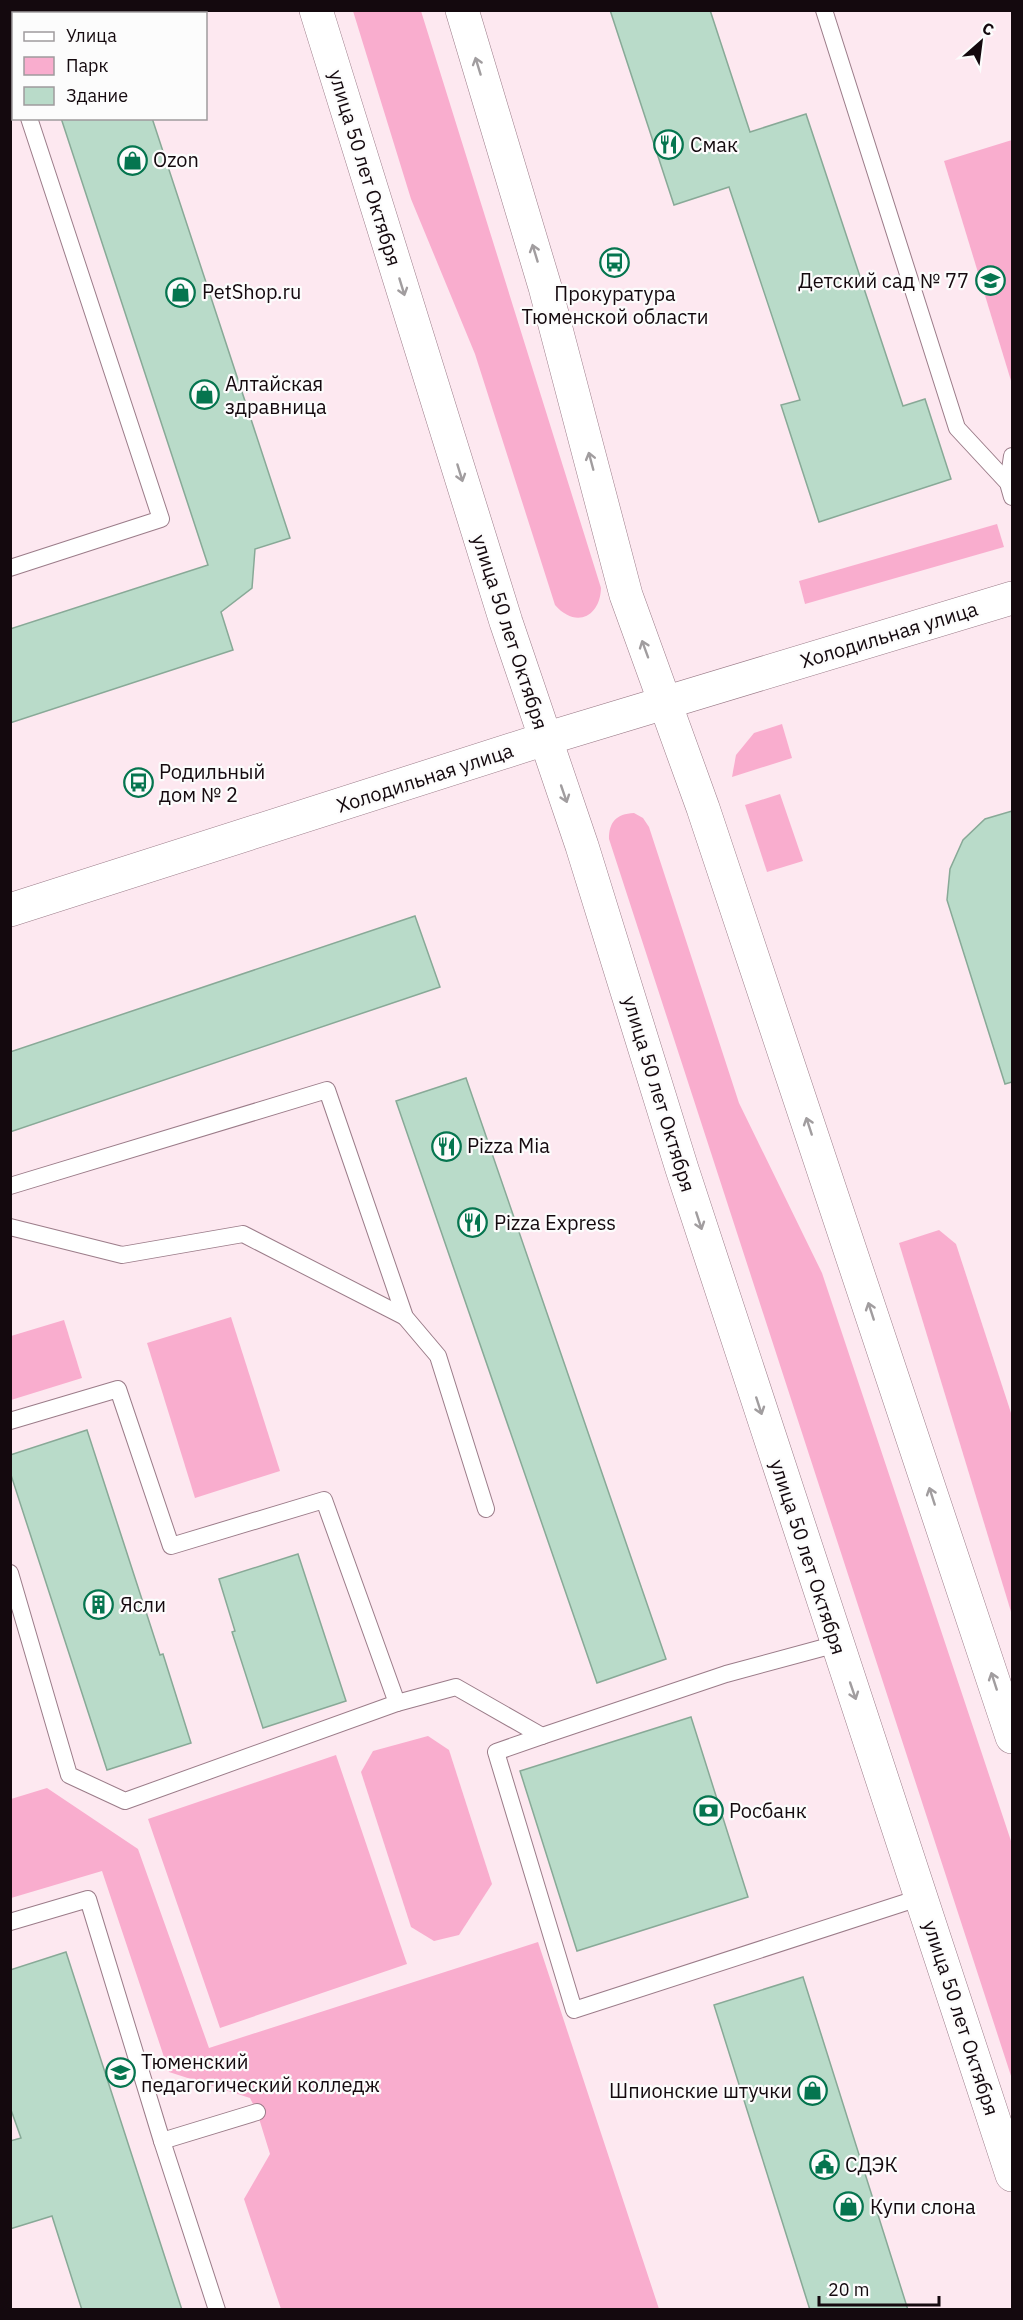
<svg xmlns="http://www.w3.org/2000/svg" width="1023" height="2320" viewBox="0 0 1023 2320" font-family="'IBM Plex Sans',sans-serif">
  <style>
    .green { fill: #f9adce }
    .building { fill: #b9dbc9; stroke: #88a997; stroke-width: 1.5 }
    .lines { fill: none; stroke-linecap: round; stroke-linejoin: round }
    .lane-casing { stroke: #9b7c89; stroke-width: 18 }
    .secondary-casing { stroke: #9b7c89; stroke-width: 34 }
    .lane { stroke: #fff; stroke-width: 16 }
    .secondary { stroke: #fff; stroke-width: 33 }
    .oneway { stroke: #a19d9f }
    .labels { text-anchor: middle; stroke-width: 4.5; stroke-linejoin: round; paint-order: stroke }
    .poi-label { font-size: 20px; fill: #14090e; stroke: #fcfcfc; text-anchor: start }
    .street-label { font-size: 20px; fill: #14090e; stroke: #fcfcfc }
  </style>
  <rect width="100%" height="100%" fill="#fde8f0"/>
  <g class="green">
    <path d="M353,11H421L601,588C600,618 575,628 555,605L475,354L411,199Z"/>
    <polygon points="1012,140 1012,384 944,161"/>
    <polygon points="997,524 1004,547 805,604 799,581"/>
    <polygon points="782,724 792,758 732,777 736,755 754,733"/>
    <polygon points="780,794 803,861 767,872 745,805"/>
    <path d="M634,813L643,818L649,827L739,1103L822,1273L1012,1844V2079L609,839C609,822 616,814 634,813Z"/>
    <polygon points="939,1230 956,1244 1012,1416 1012,1615 899,1243"/>
    <polygon points="231,1317 280,1471 195,1498 147,1343"/>
    <polygon points="64,1320 82,1378 11,1400 11,1336"/>
    <polygon points="428,1736 449,1750 492,1884 459,1935 434,1941 411,1927 361,1772 373,1751"/>
    <polygon points="336,1755 407,1964 220,2028 148,1819"/>
    <polygon points="47,1788 138,1849 209,2048 538,1942 659,2309 281,2309 244,2199 270,2154 257,2112 250,2098 169,2072 102,1871 11,1898 11,1799"/>
  </g>
  <g class="building">
    <polygon points="610,10 710,10 750,132 806,114 903,406 925,399 951,479 819,522 781,405 800,400 729,187 674,205"/>
    <polygon points="61,118 152,118 290,538 255,549 252,588 221,612 233,650 10,723 10,629 208,565"/>
    <polygon points="1012,811 1012,1082 1005,1084 947,900 950,869 963,840 985,819"/>
    <polygon points="415,916 440,987 10,1132 10,1052"/>
    <polygon points="466,1078 666,1659 597,1683 396,1101"/>
    <polygon points="87,1430 160,1655 163,1654 191,1743 107,1770 10,1472 10,1455"/>
    <polygon points="298,1554 346,1701 263,1728 232,1632 235,1631 219,1579"/>
    <polygon points="691,1717 748,1897 577,1951 520,1771"/>
    <polygon points="66,1952 182,2310 82,2310 52,2216 10,2229 10,2141 21,2138 10,2107 10,1970"/>
    <polygon points="803,1977 908,2310 810,2310 714,2005"/>
  </g>
  <g class="lines">
    <defs>
      <g id="lane">
        <polyline points="824,10 957,428 1008,483 1012,497"/>
        <polyline points="10,61 14,70"/>
        <polyline points="1008,483 1012,456"/>
        <polyline points="10,568 161,519 29,118"/>
        <polyline points="10,1186 327,1090 405,1317 438,1356 486,1509"/>
        <polyline points="10,1227 122,1255 243,1234 405,1317"/>
        <polyline points="10,1421 118,1389 171,1546 324,1500 397,1703 456,1687 542,1736 726,1674 837,1644"/>
        <polyline points="10,1573 69,1775 125,1801 397,1703"/>
        <polyline points="542,1736 496,1752 574,2010 922,1897"/>
        <polyline points="10,1922 88,1899 162,2141 257,2112"/>
        <polyline points="162,2141 217,2310"/>
      </g>
      <g id="secondary">
        <polyline points="316,10 506,622 582,846 682,1169 1012,2175"/>
        <polyline points="462,10 545,287 626,595 703,808 1012,1737"/>
        <polyline points="10,910 545,739 1012,598"/>
      </g>
    </defs>
    <use href="#lane" class="lane-casing"/>
    <use href="#secondary" class="secondary-casing"/>
    <use href="#lane" class="lane"/>
    <use href="#secondary" class="secondary"/>
  </g>
  <defs><path id="oneway-shaft" d="M-6 0H5M1.5-3L5.5 0L1.5 3" fill="none" stroke-width="1.6" stroke-linecap="round" stroke-linejoin="round" transform="scale(1.5)"/></defs>
  <g class="oneway">
    <use href="#oneway-shaft" transform="translate(478 66) rotate(-107)"/>
    <use href="#oneway-shaft" transform="translate(535 253) rotate(-107)"/>
    <use href="#oneway-shaft" transform="translate(402 287) rotate(73)"/>
    <use href="#oneway-shaft" transform="translate(591 461) rotate(-105)"/>
    <use href="#oneway-shaft" transform="translate(460 473) rotate(73)"/>
    <use href="#oneway-shaft" transform="translate(645 649) rotate(-110)"/>
    <use href="#oneway-shaft" transform="translate(564 794) rotate(71)"/>
    <use href="#oneway-shaft" transform="translate(809 1126) rotate(-108)"/>
    <use href="#oneway-shaft" transform="translate(699 1221) rotate(72)"/>
    <use href="#oneway-shaft" transform="translate(871 1311) rotate(-108)"/>
    <use href="#oneway-shaft" transform="translate(759 1406) rotate(72)"/>
    <use href="#oneway-shaft" transform="translate(932 1496) rotate(-108)"/>
    <use href="#oneway-shaft" transform="translate(994 1681) rotate(-108)"/>
    <use href="#oneway-shaft" transform="translate(853 1691) rotate(71)"/>
  </g>
  <defs>
    <symbol id="restaurant-ring" viewBox="-11 -11 22 22"><circle r="9.5" fill="#fcfcfc" stroke="#05754f" stroke-width="1.5"/><path d="M-5-6h1v4h1v-4h1v4h1v-4h1v5L-1.5 .5V6h-2V.5L-5-1ZM5-6V6H3V1.5H1.5Q1.5-4 5-6Z" fill="#05754f"/></symbol>
    <symbol id="shop-ring" viewBox="-11 -11 22 22"><circle r="9.5" fill="#fcfcfc" stroke="#05754f" stroke-width="1.5"/><path d="M-5-2.5h2.3a2.7 3.5 0 0 1 5.4 0H5L5.5 6h-11ZM-1.5-2.5h3a1.5 2.3 0 0 0-3 0Z" fill="#05754f"/></symbol>
    <symbol id="bus-ring" viewBox="-11 -11 22 22"><circle r="9.5" fill="#fcfcfc" stroke="#05754f" stroke-width="1.5"/><path d="M-5-6H5V4H4V6H2V4H-2V6H-4V4H-5ZM-3.5-4V0h7V-4ZM-3.5 1.2v1.5H-2V1.2ZM2 1.2v1.5H3.5V1.2Z" fill="#05754f"/></symbol>
    <symbol id="school-ring" viewBox="-11 -11 22 22"><circle r="9.5" fill="#fcfcfc" stroke="#05754f" stroke-width="1.5"/><path d="M0-5L7-2L0 1L-7-2ZM-4 1L0 2.5L4 1V4Q0 6-4 4Z" fill="#05754f"/></symbol>
    <symbol id="building-ring" viewBox="-11 -11 22 22"><circle r="9.5" fill="#fcfcfc" stroke="#05754f" stroke-width="1.5"/><path d="M-4-6H4V6H1V3H-1V6H-4ZM-2.5-4.3h1.7v1.8h-1.7ZM.8-4.3h1.7v1.8H.8ZM-2.5-1h1.7V.8h-1.7ZM.8-1h1.7V.8H.8Z" fill="#05754f"/></symbol>
    <symbol id="bank-ring" viewBox="-11 -11 22 22"><circle r="9.5" fill="#fcfcfc" stroke="#05754f" stroke-width="1.5"/><path d="M-6-4H6V4H-6ZM0-2.3a2.3 2.3 0 1 0 0 4.6a2.3 2.3 0 1 0 0-4.6Z" fill="#05754f"/></symbol>
    <symbol id="university-ring" viewBox="-11 -11 22 22"><circle r="9.5" fill="#fcfcfc" stroke="#05754f" stroke-width="1.5"/><path d="M0-5L7-2L0 1L-7-2ZM-4 1L0 2.5L4 1V4Q0 6-4 4Z" fill="#05754f"/></symbol>
    <symbol id="civic-ring" viewBox="-11 -11 22 22"><circle r="9.5" fill="#fcfcfc" stroke="#05754f" stroke-width="1.5"/><path d="M-.6-6.5H3V-4.5H.6V-3L4-1V1h2V6H-6V1h2V-1L-.6-3ZM-1.2 2.5V6h2.4V2.5Z" fill="#05754f"/></symbol>
  </defs>
  <g fill-rule="evenodd">
    <use href="#restaurant-ring" x="652" y="128" width="33" height="33"/>
    <use href="#shop-ring" x="116" y="144" width="33" height="33"/>
    <use href="#bus-ring" x="598" y="246" width="33" height="33"/>
    <use href="#school-ring" x="974" y="264" width="33" height="33"/>
    <use href="#shop-ring" x="164" y="276" width="33" height="33"/>
    <use href="#shop-ring" x="188" y="378" width="33" height="33"/>
    <use href="#bus-ring" x="122" y="766" width="33" height="33"/>
    <use href="#restaurant-ring" x="430" y="1130" width="33" height="33"/>
    <use href="#restaurant-ring" x="456" y="1206" width="33" height="33"/>
    <use href="#building-ring" x="82" y="1588" width="33" height="33"/>
    <use href="#bank-ring" x="692" y="1794" width="33" height="33"/>
    <use href="#university-ring" x="104" y="2056" width="33" height="33"/>
    <use href="#shop-ring" x="796" y="2074" width="33" height="33"/>
    <use href="#civic-ring" x="808" y="2148" width="33" height="33"/>
    <use href="#shop-ring" x="832" y="2190" width="33" height="33"/>
  </g>
  <g class="labels">
    <g class="poi-label">
      <text x="690" y="152">Смак</text>
      <text x="153" y="167">Ozon</text>
      <text x="969" y="288" text-anchor="end">Детский сад № 77</text>
      <text x="202" y="299">PetShop.ru</text>
      <text x="615" y="301" text-anchor="middle">Прокуратура<tspan x="615" dy="23">Тюменской области</tspan></text>
      <text x="225" y="391">Алтайская<tspan x="225" dy="23">здравница</tspan></text>
      <text x="159" y="779">Родильный<tspan x="159" dy="23">дом № 2</tspan></text>
      <text x="467" y="1153">Pizza Mia</text>
      <text x="494" y="1230">Pizza Express</text>
      <text x="120" y="1612">Ясли</text>
      <text x="729" y="1818">Росбанк</text>
      <text x="141" y="2069">Тюменский<tspan x="141" dy="23">педагогический колледж</tspan></text>
      <text x="792" y="2098" text-anchor="end">Шпионские штучки</text>
      <text x="845" y="2172">СДЭК</text>
      <text x="870" y="2214">Купи слона</text>
    </g>
    <g class="street-label">
      <text transform="translate(365 168) rotate(73)" y="7">улица 50 лет Октября</text>
      <text transform="translate(510 632) rotate(72)" y="7">улица 50 лет Октября</text>
      <text transform="translate(889 635) rotate(-17)" y="7">Холодильная улица</text>
      <text transform="translate(425 778) rotate(-18)" y="7">Холодильная улица</text>
      <text transform="translate(659 1094) rotate(73)" y="7">улица 50 лет Октября</text>
      <text transform="translate(808 1557) rotate(72)" y="7">улица 50 лет Октября</text>
      <text transform="translate(961 2018) rotate(72)" y="7">улица 50 лет Октября</text>
    </g>
  </g>
  <rect width="1023" height="2320" fill="none" stroke="#14090e" stroke-width="24"/>
  <rect x="12" y="12" width="195" height="108" fill="#fcfcfc" stroke="#9f9b9d" stroke-width="1.5"/>
  <rect x="24" y="32" width="30" height="9" fill="#ffffff" stroke="#9f9b9d" stroke-width="1.5"/>
  <text x="66" y="42" font-size="18" fill="#14090e">Улица</text>
  <rect x="24" y="57" width="30" height="18" fill="#f9adce" stroke="#9f9b9d" stroke-width="1.5"/>
  <text x="66" y="72" font-size="18" fill="#14090e">Парк</text>
  <rect x="24" y="87" width="30" height="18" fill="#b9dbc9" stroke="#9f9b9d" stroke-width="1.5"/>
  <text x="66" y="102" font-size="18" fill="#14090e">Здание</text>
  <g transform="translate(981 42) rotate(28)" stroke="#fcfcfc" stroke-width="4.5" paint-order="stroke">
  <path d="M0-4.5L10 22L0 15L-10 22Z" fill="#14090e"/>
  <text y="-9" font-size="16" font-weight="bold" text-anchor="middle" fill="#14090e">С</text>
  </g>
  <path d="M819 2296v9h120v-9" fill="none" stroke="#14090e" stroke-width="3"/>
  <text x="828" y="2296" font-size="18" fill="#14090e" stroke="#fcfcfc" stroke-width="4.5" paint-order="stroke">20 m</text>
</svg>
